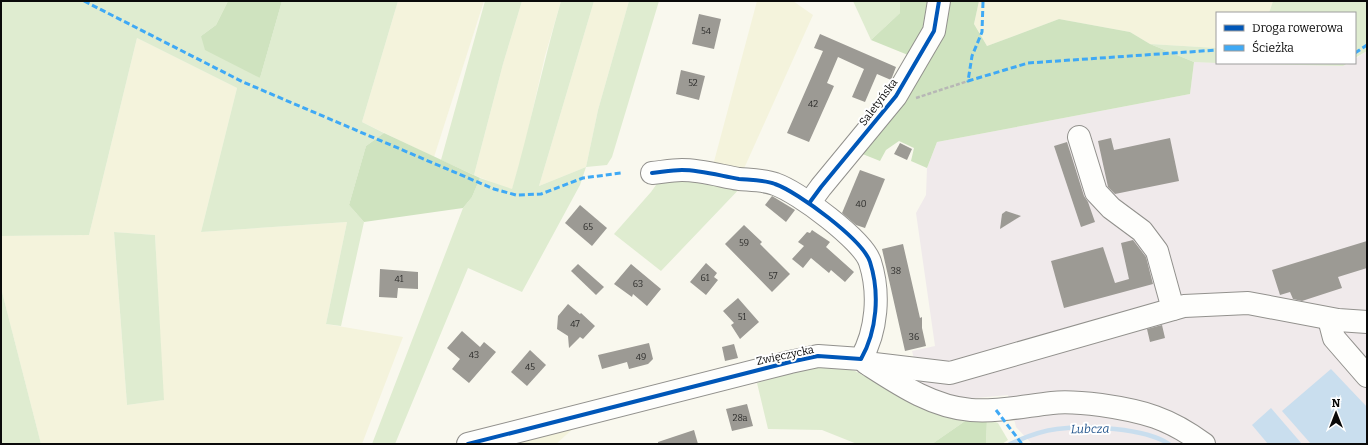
<svg xmlns="http://www.w3.org/2000/svg" width="1368" height="445" viewBox="0 0 1368 445" font-family="Bitter,serif">
  <style>
    .industrial { fill: #f0eaeb }
    .farmland { fill: #f4f3dc; fill-rule: evenodd }
    .green { fill: #dfecd0 }
    .forest { fill: #cfe3bf }
    .water { fill: #c9deee }
    .lines { fill: none; stroke-linecap: round; stroke-linejoin: round }
    .stream { stroke: #c9deee; stroke-width: 4.5 }
    .building { fill: #9c9a94 }
    .minor-casing { stroke: #92918d; stroke-width: 24 }
    .path { stroke: #b7b7b5; stroke-width: 2.5; stroke-dasharray: 4 2; stroke-linecap: butt }
    .minor { stroke: #fefefc; stroke-width: 22 }
    .quiet { stroke: #3fa9f5; stroke-width: 3; stroke-dasharray: 6 3; stroke-linecap: butt }
    .cycleway-casing { stroke: #fff; stroke-width: 6 }
    .cycleway { stroke: #0057b8; stroke-width: 4 }
    .labels { text-anchor: middle; stroke-width: 4; stroke-linejoin: round; paint-order: stroke }
    .number-label { font-size: 9px; fill: #2e2e2c }
    .street-label { font-size: 11px; fill: #0a0a0a; stroke: #fff }
    .water-label { font-size: 12px; font-style: italic; fill: #22558d; stroke: #fff }
  </style>
  <rect width="100%" height="100%" fill="#f9f8ee"/>
  <polygon class="industrial" points="1367,51 1367,444 1032,444 1016,427 1008,395 954,400 922,389 912,351 935,346 916,213 926,195 927,168 937,142 1190,94 1194,62 1346,65 1355,63 1355,59"/>
  <g class="farmland">
    <polygon points="398,1 484,1 434,157 362,122"/>
    <polygon points="522,1 561,1 545,56 524,148 512,190 474,175 503,64"/>
    <polygon points="594,1 629,1 598,110 586,167 539,186"/>
    <polygon points="757,1 793,1 813,15 742,173 712,169"/>
    <polygon points="979,1 1273,1 1269,13 1217,13 1217,48 1150,44 1130,32 1059,19 987,46 974,24"/>
    <path d="M137,38L237,88L201,232L347,222L326,324L403,337L362,444H41L1,288V236L89,235ZM114,232L155,235L163,400L127,405Z"/>
    <polygon points="576,426 556,444 509,444"/>
  </g>
  <g class="green">
    <polygon points="1,1 228,1 216,25 201,36 260,78 282,1 398,1 362,122 384,133 366,146 349,205 364,222 341,326 326,324 347,222 201,232 237,88 137,38 89,235 1,236"/>
    <polygon points="485,1 522,1 503,64 474,175 441,160"/>
    <path d="M561,1H594L539,186L586,167L598,110L629,1H659L612,157L607,165L586,167L580,185L522,292L468,268L395,444H372L463,208L472,197L480,178L512,189C530,127 543,63 561,1Z"/>
    <polygon points="853,1 900,1 900,13 871,40"/>
    <polygon points="1273,1 1367,1 1367,51 1355,58 1355,13 1269,13"/>
    <polygon points="1150,44 1217,48 1217,63 1194,62"/>
    <polygon points="1222,63 1348,63 1343,66"/>
    <polygon points="661,178 744,184 661,271 614,234 651,192"/>
    <polygon points="114,232 155,235 164,400 127,405"/>
    <polygon points="1,288 41,444 1,444"/>
    <polygon points="822,363 855,371 902,395 968,419 932,444 857,444 822,430 768,429 757,383"/>
    <polygon points="987,419 998,423 1008,440 1002,444 986,444"/>
  </g>
  <g class="forest">
    <polygon points="228,1 282,1 260,78 205,50 201,36 216,25"/>
    <polygon points="900,1 932,1 927,31 908,55 871,40 900,13"/>
    <polygon points="949,1 979,1 974,24 987,46 1059,19 1130,32 1150,44 1194,62 1190,94 937,142 927,168 911,161 914,148 899,141 886,150 880,161 860,153"/>
    <polygon points="384,133 480,178 472,197 463,208 364,222 349,205 366,146"/>
    <polygon points="968,419 987,419 986,444 932,444"/>
  </g>
  <g class="water">
    <polygon points="1331,369 1367,407 1367,444 1311,444 1282,411"/>
    <polygon points="1271,408 1302,444 1268,444 1252,425"/>
  </g>
  <g class="lines">
    <path class="stream" d="M1010,444C1025,437 1040,431 1057,429C1086,425 1145,428 1169,444"/>
  </g>
  <g class="building">
    <polygon points="699,14 721,19 714,49 692,44"/>
    <polygon points="820,34 896,67 891,80 877,74 865,102 852,97 864,69 838,57 827,83 834,86 809,142 787,133 823,51 814,48"/>
    <polygon points="681,70 705,76 699,100 676,94"/>
    <polygon points="1111,138 1114,150 1170,138 1179,181 1115,194 1108,187 1098,141"/>
    <polygon points="1067,142 1084,196 1088,202 1095,222 1081,227 1054,146"/>
    <polygon points="900,143 912,149 907,160 894,154"/>
    <polygon points="860,170 885,179 865,228 856,225 842,213"/>
    <polygon points="772,196 795,210 786,222 765,205"/>
    <polygon points="580,205 607,228 592,246 565,223"/>
    <polygon points="1006,211 1021,216 1000,229 1002,214"/>
    <polygon points="744,225 762,242 760,244 790,274 772,292 725,244"/>
    <polygon points="812,230 830,242 826,247 854,272 845,282 831,270 829,273 811,258 803,268 792,259 804,246 798,242 807,232 810,233"/>
    <polygon points="1133,240 1146,257 1153,284 1064,308 1051,261 1103,247 1115,283 1129,279 1121,243"/>
    <polygon points="1367,241 1367,268 1338,277 1342,288 1302,301 1293,299 1290,292 1280,295 1272,270"/>
    <polygon points="903,244 920,318 922,317 922,328 926,346 905,351 882,249"/>
    <polygon points="706,263 717,273 714,277 718,280 706,295 690,282"/>
    <polygon points="578,264 604,287 596,295 571,271"/>
    <polygon points="631,264 661,289 647,306 633,294 632,297 614,284"/>
    <polygon points="380,269 418,272 418,289 398,288 397,298 379,297"/>
    <polygon points="738,298 759,322 740,339 731,325 734,323 723,311"/>
    <polygon points="568,304 580,314 581,313 595,326 583,339 580,337 569,348 568,336 557,329 558,316"/>
    <polygon points="1162,325 1165,338 1150,342 1147,329"/>
    <polygon points="462,331 480,347 484,342 496,352 469,383 452,369 460,359 447,348"/>
    <polygon points="649,343 653,359 648,364 629,369 627,362 602,369 598,355"/>
    <polygon points="734,344 738,358 725,361 722,347"/>
    <polygon points="530,350 546,365 527,386 511,372"/>
    <polygon points="747,404 753,426 732,431 726,409"/>
    <polygon points="694,430 698,444 658,444 658,442"/>
  </g>
  <g class="lines">
    <defs>
      <g id="minor">
        <polyline points="1079,137 1096,192 1111,208 1142,231 1157,251 1173,309"/>
        <polyline points="810,202 821,187 896,96 934,31 939,1"/>
        <polyline points="1329,319 1334,338 1367,376"/>
        <polyline points="866,363 950,373 1184,306 1248,303 1338,320 1367,322"/>
        <path d="M869,365C900,385 933,407 971,410C998,412 1025,406 1052,403C1068,401 1085,403 1101,405C1143,411 1169,418 1204,444"/>
        <path d="M468,444L790,362L818,356L861,359C877,331 880,293 870,262C863,240 798,192 775,184C765,180 750,180 739,179C721,176 701,170 682,170C672,170 662,172 652,173"/>
      </g>
    </defs>
    <use href="#minor" class="minor-casing"/>
    <polyline class="path" points="916,98 968,81"/>
    <use href="#minor" class="minor"/>
    <g class="quiet">
      <polyline points="84,1 243,82 494,189 516,195 541,194 583,178 621,173"/>
      <polyline points="983,2 982,32 972,56 968,81 1028,63 1217,50"/>
      <polyline points="1355,53 1367,45"/>
      <polyline points="996,410 1022,444"/>
    </g>
    <defs>
      <g id="cycleway">
        <polyline points="810,202 821,187 896,96 934,31 939,1"/>
        <path d="M468,444L790,362L818,356L861,359C877,331 880,293 870,262C863,240 798,192 775,184C765,180 750,180 739,179C721,176 701,170 682,170C672,170 662,172 652,173"/>
      </g>
    </defs>
    <use href="#cycleway" class="cycleway-casing"/>
    <use href="#cycleway" class="cycleway"/>
  </g>
  <g class="labels">
    <g class="number-label">
      <text x="706" y="34">54</text>
      <text x="693" y="86">52</text>
      <text x="813" y="107">42</text>
      <text x="861" y="207">40</text>
      <text x="588" y="230">65</text>
      <text x="744" y="246">59</text>
      <text x="896" y="274">38</text>
      <text x="773" y="279">57</text>
      <text x="705" y="281">61</text>
      <text x="399" y="282">41</text>
      <text x="638" y="287">63</text>
      <text x="742" y="320">51</text>
      <text x="575" y="327">47</text>
      <text x="914" y="340">36</text>
      <text x="474" y="358">43</text>
      <text x="641" y="360">49</text>
      <text x="530" y="370">45</text>
      <text x="740" y="421">28a</text>
    </g>
    <g class="street-label">
      <text transform="translate(878 102) rotate(-53)" y="4">Saletyńska</text>
      <text transform="translate(785 355) rotate(-12)" y="4">Zwięczycka</text>
    </g>
    <g class="water-label">
      <text transform="translate(1090 429) rotate(-1)" y="4">Lubcza</text>
    </g>
  </g>
  <rect width="1368" height="445" fill="none" stroke="#0a0a0a" stroke-width="4"/>
  <rect x="1216" y="12" width="140" height="52" fill="#ffffff" stroke="#9d9d9d"/>
  <rect x="1224" y="25" width="20" height="6" fill="#0057b8" stroke="#9d9d9d"/>
  <text x="1252" y="32" font-size="12" fill="#0a0a0a">Droga rowerowa</text>
  <rect x="1224" y="45" width="20" height="6" fill="#3fa9f5" stroke="#9d9d9d"/>
  <text x="1252" y="52" font-size="12" fill="#0a0a0a">Ścieżka</text>
  <g transform="translate(1336 413)" stroke="#ffffff" stroke-width="3" paint-order="stroke">
  <path d="M0-3L7 15L0 10L-7 15Z" fill="#0a0a0a"/>
  <text y="-6" font-size="11" font-weight="bold" text-anchor="middle" fill="#0a0a0a">N</text>
  </g>
</svg>
